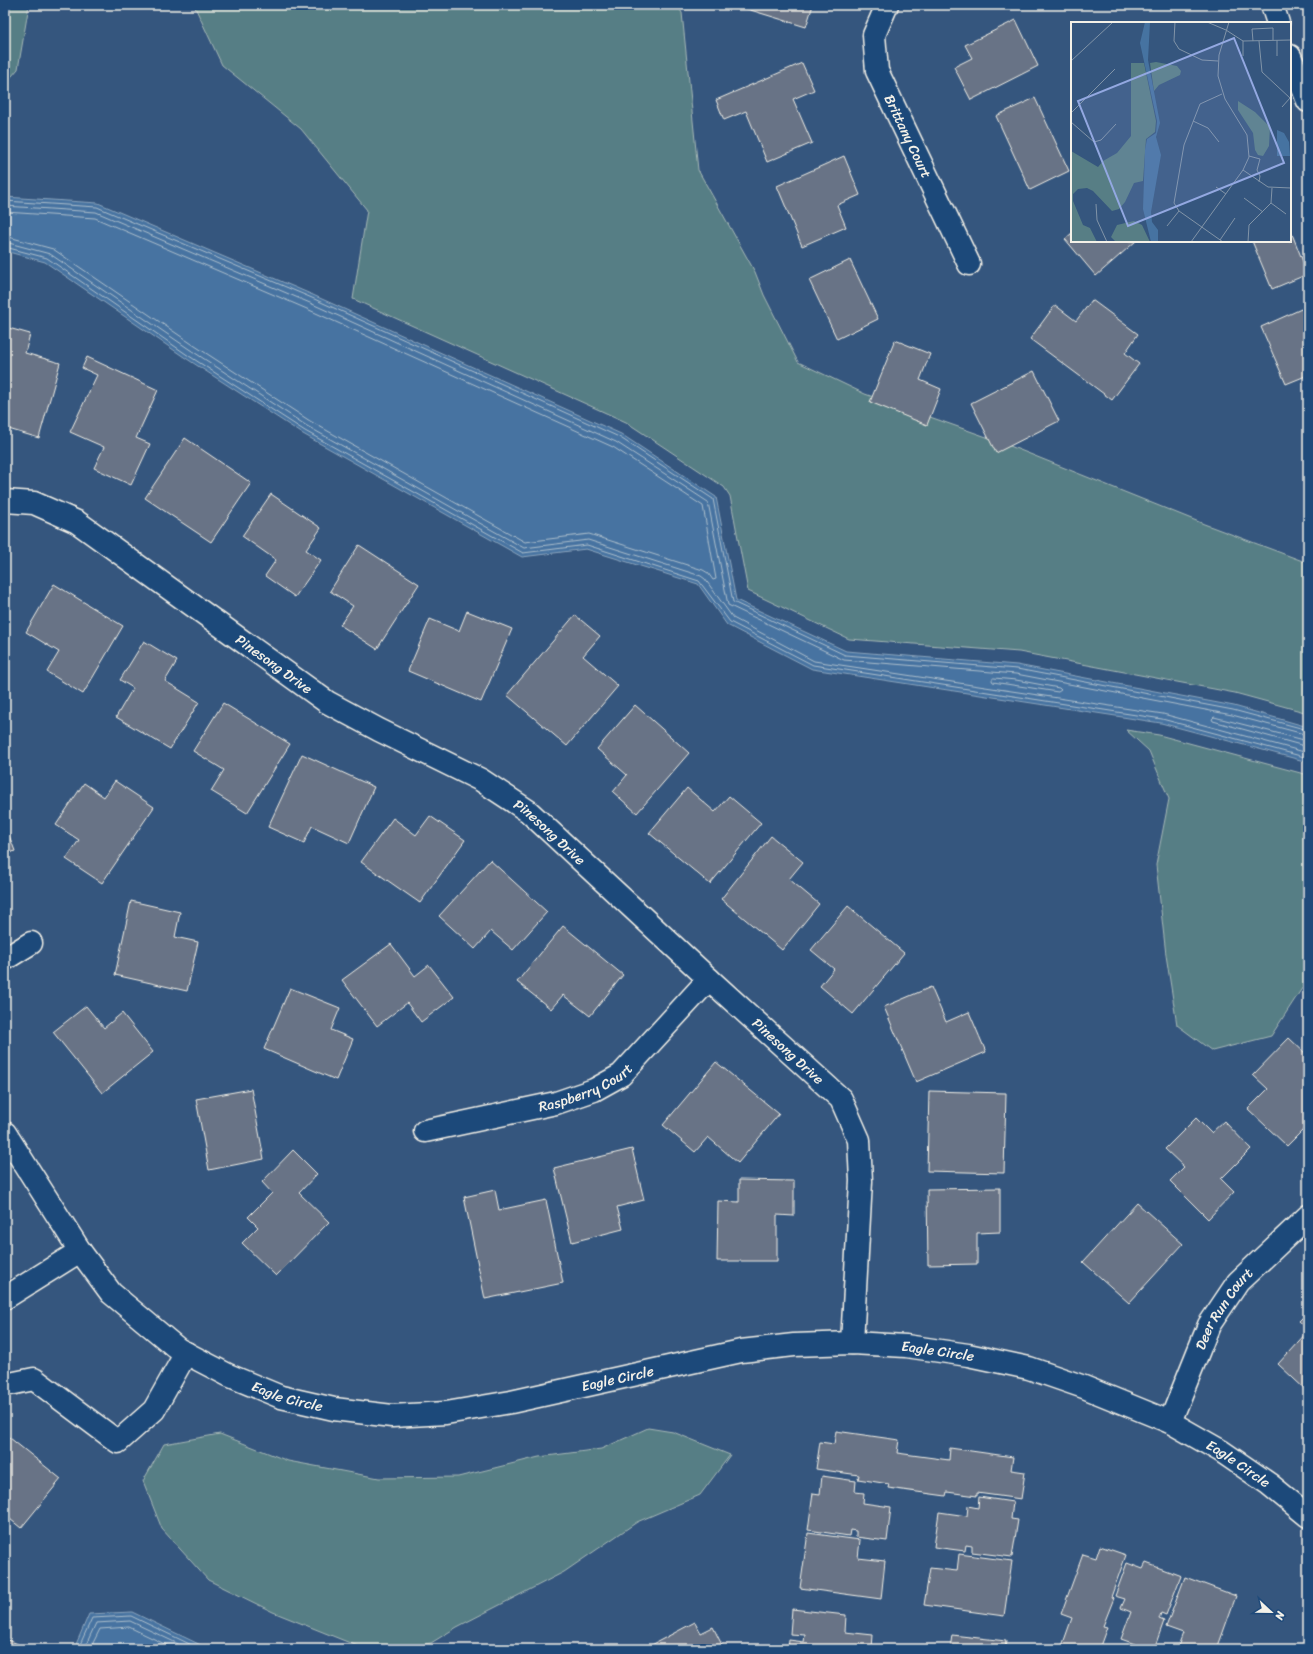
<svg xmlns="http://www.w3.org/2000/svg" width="1313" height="1654" viewBox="0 0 1313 1654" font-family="Sriracha,sans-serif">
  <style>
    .green { fill: #577e85; stroke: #a6b8b6 }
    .water { fill: #4673a1; stroke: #8ca5bd }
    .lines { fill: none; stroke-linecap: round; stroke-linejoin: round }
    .shore { stroke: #aebfcc; stroke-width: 1 }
    .building { fill: #677386; stroke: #f4f1e8 }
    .minor-casing { stroke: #f4f1e8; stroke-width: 25 }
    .minor { stroke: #1f4a7a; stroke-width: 22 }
    .labels { text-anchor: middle; stroke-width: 3; stroke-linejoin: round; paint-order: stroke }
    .street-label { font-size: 14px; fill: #f4f1e8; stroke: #1f4a7a }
    .inset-road { fill: none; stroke: #8194a8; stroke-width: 1 }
    .view { fill: #93a8e1; fill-opacity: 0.15; stroke: #93a8e1; stroke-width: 2 }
    .inset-edge { fill: none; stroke: #f4f1e8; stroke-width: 2 }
  </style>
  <rect width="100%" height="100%" fill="#35567e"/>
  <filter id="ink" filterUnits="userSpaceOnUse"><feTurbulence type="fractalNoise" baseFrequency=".025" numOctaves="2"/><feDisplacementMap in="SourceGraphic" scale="8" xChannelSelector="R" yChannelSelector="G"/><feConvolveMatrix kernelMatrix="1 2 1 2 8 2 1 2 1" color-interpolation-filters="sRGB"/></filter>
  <g filter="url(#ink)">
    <g class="green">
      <polygon points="5,5 29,5 18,69 5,84"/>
      <polygon points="194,5 677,5 682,13 698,170 755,272 764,295 798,362 865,394 995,440 1204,524 1308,563 1308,713 1235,693 1019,652 849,639 748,591 730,496 724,487 626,422 353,299 367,210 301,129 222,65"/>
      <polygon points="1126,730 1159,735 1308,775 1308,979 1271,1036 1212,1051 1177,1025 1166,955 1156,865 1169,799 1149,751"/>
      <polygon points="648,1428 673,1432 730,1455 700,1495 637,1522 564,1572 457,1627 431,1643 397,1649 365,1649 273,1612 208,1580 162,1529 143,1481 164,1444 220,1434 288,1461 379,1478 458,1477 539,1457 601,1449"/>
    </g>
    <g class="water">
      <polygon points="5,197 98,203 313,295 621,434 716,497 736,600 846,651 1017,665 1234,706 1308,727 1308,762 1161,723 812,669 727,625 698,584 586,549 522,557 303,434 184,357 45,262 5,251"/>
      <polygon points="132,1612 209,1649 74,1649 89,1614"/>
    </g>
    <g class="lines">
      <g class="shore">
        <polyline points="5,201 97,207 312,298 619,437 713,499 733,602 845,655 1017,669 1233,710 1308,730"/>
        <polyline points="5,206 96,212 310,303 616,442 708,502 728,605 844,660 1016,674 1232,715 1308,735"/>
        <polyline points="5,212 95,218 307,309 613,447 703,506 716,579 713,580 708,573 703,570 589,534 525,542 310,421 192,344 53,249 5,236"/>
        <polyline points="5,242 50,254 189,349 307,426 524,548 588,540 701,576 705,579 733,618 814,661 1163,714 1308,753"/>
        <polyline points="5,247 47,258 186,354 305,431 523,553 587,545 699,581 730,622 813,665 1162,719 1308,758"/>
        <polygon points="994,678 1016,680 1059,688 1061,690 1058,692 993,682 992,680"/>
        <polyline points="1308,741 1214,717 1212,719 1213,721 1308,747"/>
        <polyline points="78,1649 92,1618 131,1616 200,1649"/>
        <polyline points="84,1649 96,1623 130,1621 189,1649"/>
        <polyline points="90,1649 100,1629 129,1627 175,1649"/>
      </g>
    </g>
    <g class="building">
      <polygon points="734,5 813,5 806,27"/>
      <polygon points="1016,20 1038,66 971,100 954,67 972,58 965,45"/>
      <polygon points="802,63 814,90 793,99 812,143 767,162 746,111 724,120 716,100"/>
      <polygon points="1035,98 1069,171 1030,190 996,116"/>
      <polygon points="844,156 860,195 837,205 846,227 802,246 777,186"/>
      <polygon points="1290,229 1308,274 1272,289 1252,241 1290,241"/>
      <polygon points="1072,233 1072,241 1136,241 1096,276 1065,239"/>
      <polygon points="850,260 878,319 837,339 809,280"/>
      <polygon points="1092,300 1138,334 1125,353 1139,364 1112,400 1030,339 1055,305 1076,321"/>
      <polygon points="1308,306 1308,375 1286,384 1261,327"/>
      <polygon points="5,327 30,334 25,353 60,363 39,438 5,428"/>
      <polygon points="895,340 930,354 920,380 941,389 927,425 870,402"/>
      <polygon points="87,357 158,390 136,438 150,444 131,485 94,468 104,447 70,432 97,375 82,368"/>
      <polygon points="1034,371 1059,421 996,453 971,403"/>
      <polygon points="185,438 251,483 211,542 145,498"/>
      <polygon points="271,494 321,528 306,550 321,560 295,597 265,576 276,560 242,536"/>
      <polygon points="359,545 419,584 377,649 340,625 353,606 330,591"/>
      <polygon points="54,584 123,626 83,694 47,672 59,652 26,632"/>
      <polygon points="467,611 512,629 481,702 408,671 430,619 459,631"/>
      <polygon points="575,615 600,636 583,656 618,686 567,746 507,695"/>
      <polygon points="144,641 177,661 165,681 199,702 170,749 116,717 133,688 120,680"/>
      <polygon points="223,703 290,744 247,813 211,791 224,770 193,751"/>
      <polygon points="635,705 689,753 637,813 613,792 627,775 597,749"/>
      <polygon points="302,754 374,787 349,843 312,826 304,843 268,827"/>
      <polygon points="115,781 154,807 102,883 66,859 79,840 56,825 84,783 104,797"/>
      <polygon points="687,788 715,812 729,796 761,823 710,884 649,833"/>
      <polygon points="430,816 465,840 420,903 361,862 393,818 416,835"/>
      <polygon points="5,825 15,851 5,855"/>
      <polygon points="771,836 803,862 789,879 819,904 782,950 721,899"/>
      <polygon points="490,860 547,912 513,950 491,931 475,949 439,916"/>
      <polygon points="131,901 180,912 175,937 198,942 187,991 115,975"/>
      <polygon points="848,906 904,953 853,1014 820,986 834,969 811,950"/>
      <polygon points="563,926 623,975 590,1016 563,995 551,1009 517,982"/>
      <polygon points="391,944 415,976 429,965 454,997 421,1022 407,1003 377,1026 342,980"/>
      <polygon points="931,987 946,1022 969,1012 986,1052 916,1082 884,1007"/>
      <polygon points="290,988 340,1008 331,1030 353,1039 336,1080 264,1049"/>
      <polygon points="86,1006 104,1028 122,1013 153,1052 102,1093 53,1032"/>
      <polygon points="1289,1038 1308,1056 1308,1125 1287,1146 1248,1109 1268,1089 1253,1075"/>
      <polygon points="716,1062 779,1114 738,1163 708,1137 695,1152 663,1125"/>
      <polygon points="251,1089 264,1159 209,1170 196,1099"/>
      <polygon points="929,1091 1006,1093 1004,1173 927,1171"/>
      <polygon points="1196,1118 1211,1133 1224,1121 1251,1149 1221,1179 1234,1192 1208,1219 1170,1181 1184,1167 1165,1149"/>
      <polygon points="632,1149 644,1200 617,1207 623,1229 572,1242 554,1168"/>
      <polygon points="293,1150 317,1174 299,1193 329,1222 276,1276 242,1243 258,1227 248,1217 272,1193 262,1182"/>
      <polygon points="739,1180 794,1181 794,1216 777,1215 777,1261 717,1261 718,1201 739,1202"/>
      <polygon points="1000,1188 1000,1232 977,1233 977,1264 928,1265 927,1189"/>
      <polygon points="495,1190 499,1210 546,1200 563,1283 485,1299 464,1197"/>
      <polygon points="1137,1203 1183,1244 1129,1303 1083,1262"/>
      <polygon points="1308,1312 1308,1329 1299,1321"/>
      <polygon points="1308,1331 1308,1392 1278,1364"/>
      <polygon points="836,1431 899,1440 897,1453 949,1460 950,1448 1013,1457 1011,1470 1025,1472 1021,1499 977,1493 977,1496 947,1492 946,1496 888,1488 889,1484 858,1479 859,1475 816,1469 820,1442 834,1444"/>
      <polygon points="5,1434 61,1479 21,1528 5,1515"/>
      <polygon points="822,1476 856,1481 855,1492 864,1493 863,1503 891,1507 887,1541 856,1537 856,1531 850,1530 849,1536 808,1530 813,1493 820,1494"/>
      <polygon points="979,1497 1013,1502 1011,1519 1018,1520 1012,1557 972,1552 972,1546 966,1545 965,1551 934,1547 939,1512 967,1516 968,1506 978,1508"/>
      <polygon points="808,1533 860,1540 858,1558 885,1561 881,1599 800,1588"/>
      <polygon points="1100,1546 1126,1555 1111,1597 1114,1598 1103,1626 1107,1627 1099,1649 1061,1649 1072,1618 1061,1614 1083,1554 1096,1558"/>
      <polygon points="959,1554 1012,1561 1004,1616 924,1605 930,1568 957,1571"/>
      <polygon points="1127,1563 1143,1569 1146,1563 1181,1576 1166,1615 1161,1613 1159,1619 1164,1621 1154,1649 1149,1649 1121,1639 1131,1612 1121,1608 1125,1599 1115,1596"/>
      <polygon points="1185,1577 1236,1596 1217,1649 1177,1649 1183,1633 1166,1627"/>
      <polygon points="792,1609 846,1615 845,1632 873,1635 872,1649 788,1649 789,1640 804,1642 805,1635 790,1634"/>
      <polygon points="695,1622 701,1633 713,1627 724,1649 644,1649"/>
      <polygon points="952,1635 1006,1641 1005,1649 950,1649"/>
      <polygon points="5,1639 18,1644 16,1649 5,1649"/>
    </g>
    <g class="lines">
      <defs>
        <g id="minor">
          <path id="s1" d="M887,5L874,35L877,71L969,264"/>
          <polyline points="1272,5 1278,23"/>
          <polyline points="1290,56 1308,101"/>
          <path id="s2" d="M5,501L34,503L77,522L327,702L379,730L481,780L528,811L709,979L841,1099L859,1140L861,1181L852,1343"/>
          <polyline points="5,959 31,943"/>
          <path id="s3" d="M425,1131L556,1103L594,1090L621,1075L709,979"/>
          <path id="s4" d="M5,1133L80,1251L111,1293L178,1349L228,1375L281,1397L334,1409L392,1416L446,1413L511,1402L741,1351L794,1345L852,1343L906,1346L968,1355L1029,1368L1084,1387L1170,1422L1221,1451L1269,1484L1308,1516"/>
          <polyline points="5,1298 80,1251"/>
          <polyline points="5,1385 34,1379 118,1442 154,1410 186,1353"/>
          <path id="s5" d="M1170,1422L1209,1325L1238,1282L1308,1216"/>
        </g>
      </defs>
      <use href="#minor" class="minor-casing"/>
      <use href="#minor" class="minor"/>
    </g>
  </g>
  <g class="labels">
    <g class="street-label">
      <text dy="5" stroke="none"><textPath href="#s1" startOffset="141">Brittany Court</textPath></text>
      <text dy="5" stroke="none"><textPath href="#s2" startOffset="319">Pinesong Drive</textPath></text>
      <text dy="5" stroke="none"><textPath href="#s2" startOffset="643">Pinesong Drive</textPath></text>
      <text dy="5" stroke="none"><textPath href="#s2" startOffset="967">Pinesong Drive</textPath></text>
      <text dy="5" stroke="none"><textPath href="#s3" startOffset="167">Raspberry Court</textPath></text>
      <text dy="5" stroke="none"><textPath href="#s5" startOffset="126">Deer Run Court</textPath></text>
      <text dy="5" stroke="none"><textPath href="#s4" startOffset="1059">Eagle Circle</textPath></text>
      <text dy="5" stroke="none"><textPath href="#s4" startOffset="735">Eagle Circle</textPath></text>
      <text dy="5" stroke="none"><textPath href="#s4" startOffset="399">Eagle Circle</textPath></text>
      <text dy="5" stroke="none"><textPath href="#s4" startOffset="1383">Eagle Circle</textPath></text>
    </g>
  </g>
  <g transform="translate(1071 22)">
    <rect width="220" height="220" fill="#35567e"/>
    <path d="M85,40L106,44L110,49L109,53L88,63L83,69L79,41ZM60,41H73L85,99L84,110L75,117L72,159L63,161L54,180L48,187L41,189L22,169L16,166L7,167L2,172V179L12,203L19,206L26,220H0V129L27,145L32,139L46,131L60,114ZM167,79L184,90L199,105L198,124L192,134L187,133L184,128L182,111L167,88ZM63,199L71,203L79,220H45L40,215L46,203Z" fill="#577e85"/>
    <path d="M74,0H79L77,38L89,101L85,115L90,133L80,190L81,200L87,208V220H80L72,187L74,128L76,117L85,111L86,99L69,21ZM206,108L213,111L218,120L219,134H206Z" fill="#4673a1"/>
    <path class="inset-road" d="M104,0L103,19L108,27L131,38L147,39M136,0L155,8L172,19L220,18M206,18V34M172,19V34M182,19L181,7L202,6V18M188,19L191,50L219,76L211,85M0,39L41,1M151,72L129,82L113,123L103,181L108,189L152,220M0,91L44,47M122,99L137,106L148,120M0,100L23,120L30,118L45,102M178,134L189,137L186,148L189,154L188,160M172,148L197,165L220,166M145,165L155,172M173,176L192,190M200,181L215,192M25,182L26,198L36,220M96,204L108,189M149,218L164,196M120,220L172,148L178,135L176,113L154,77L147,54L148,33L158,0M177,220L178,203L200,181L201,166"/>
    <path class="view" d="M163,16L213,141L57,204L7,79Z"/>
    <rect width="220" height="220" class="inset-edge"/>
  </g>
  <rect width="1313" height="1654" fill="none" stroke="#1f4a7a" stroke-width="20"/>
  <rect x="10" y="10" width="1293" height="1634" fill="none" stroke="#f4f1e8" stroke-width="1.5" filter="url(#ink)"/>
  <g transform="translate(1271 1612) rotate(112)" stroke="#1f4a7a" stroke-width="3" paint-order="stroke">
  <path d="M0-3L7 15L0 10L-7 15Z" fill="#f4f1e8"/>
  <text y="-6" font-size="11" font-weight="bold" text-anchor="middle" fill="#f4f1e8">N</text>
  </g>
</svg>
